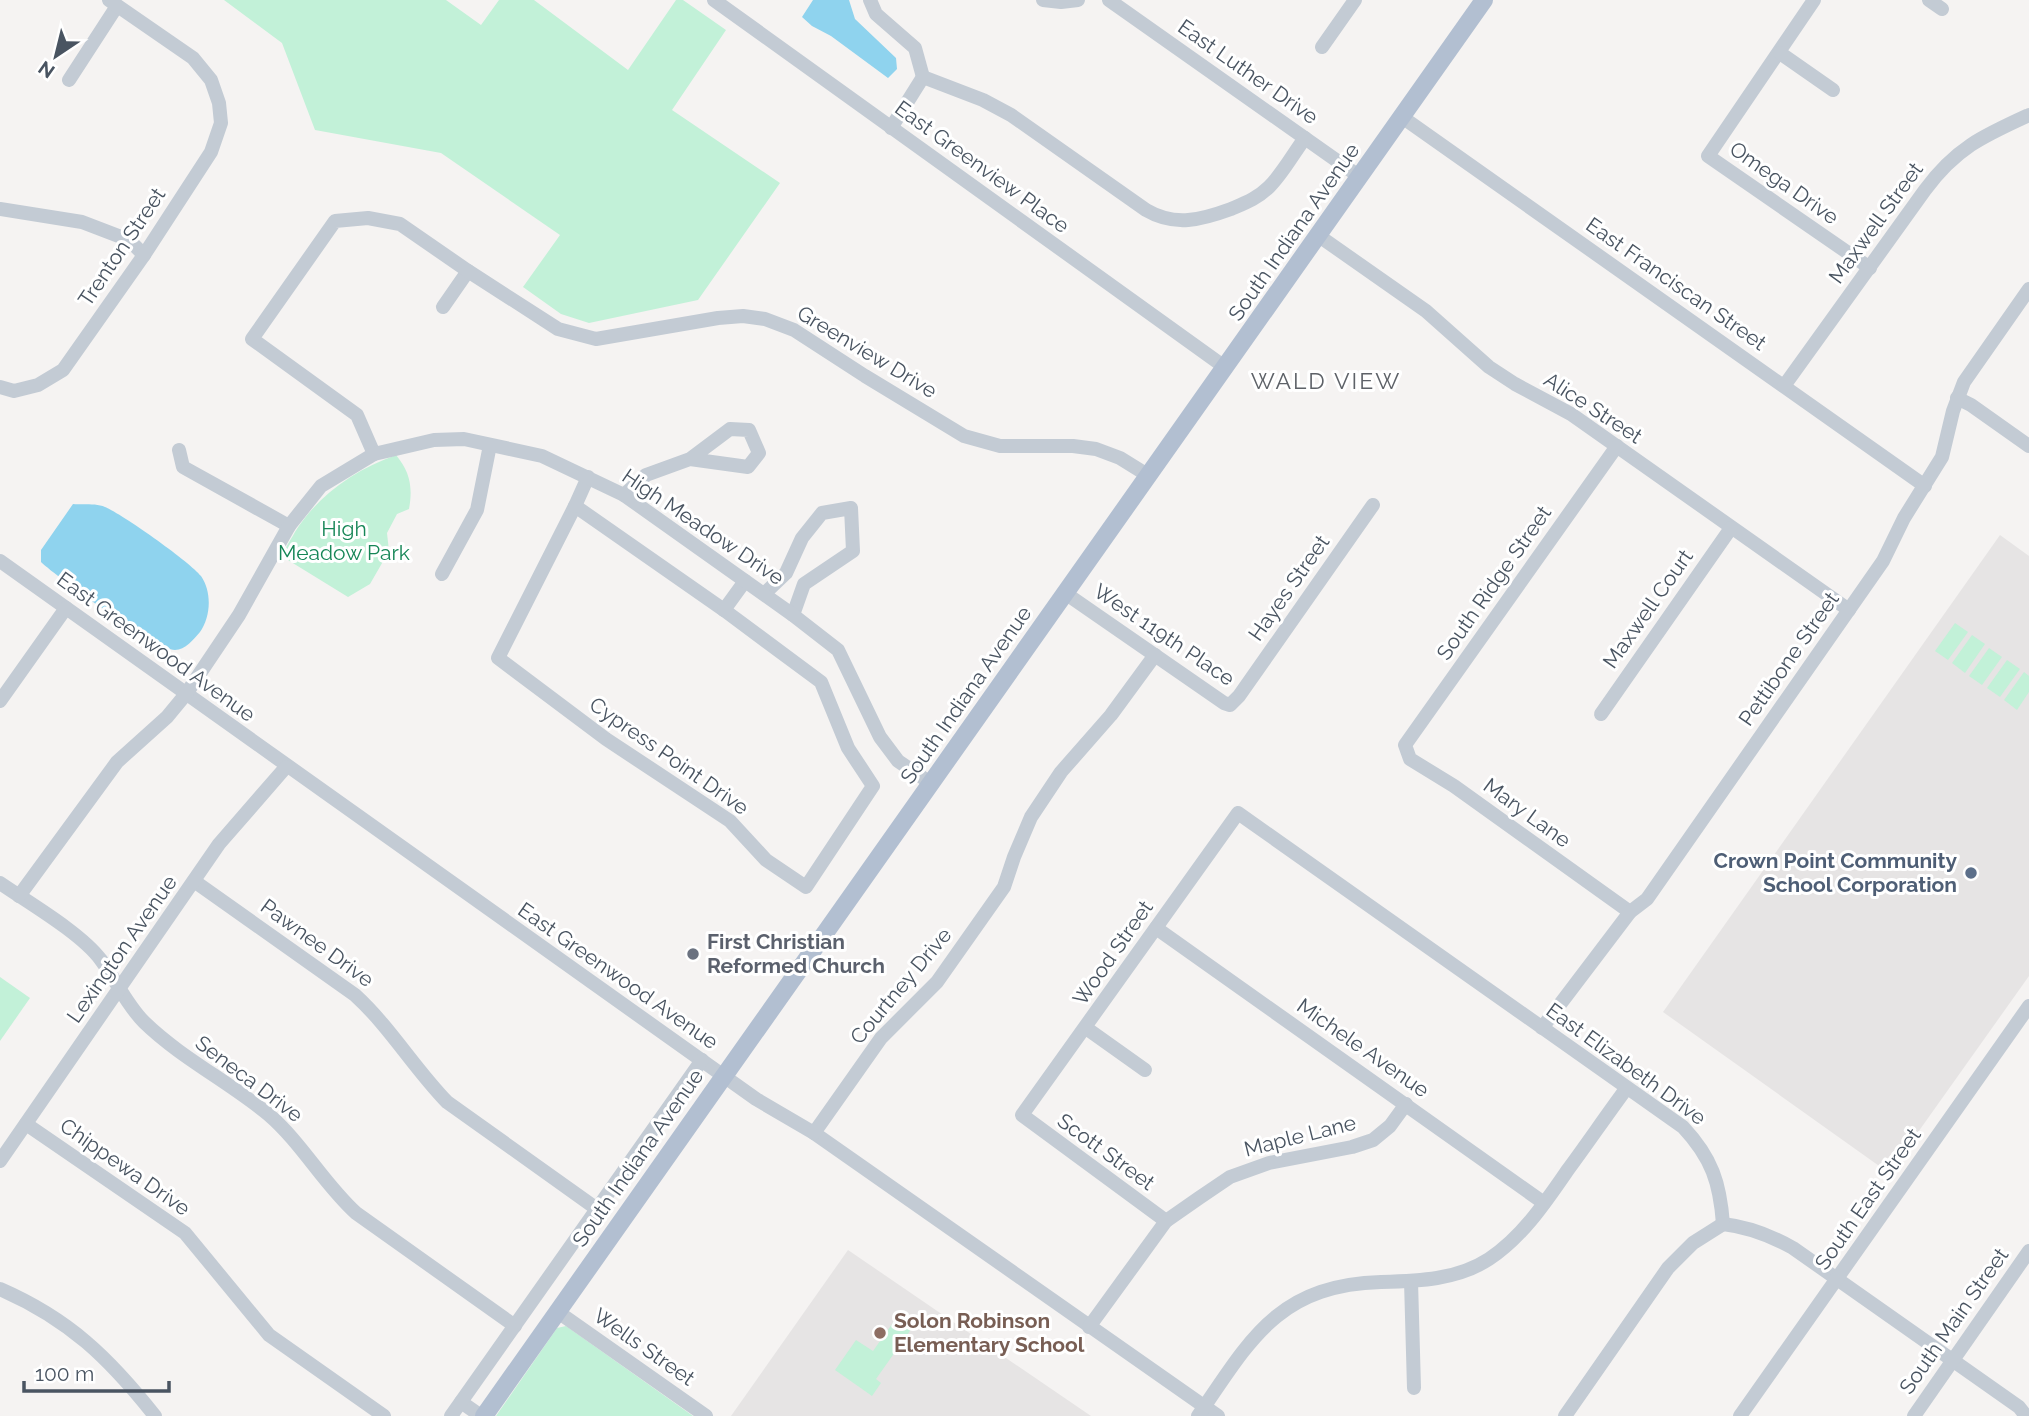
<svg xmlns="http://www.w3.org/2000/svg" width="2029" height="1416" viewBox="0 0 2029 1416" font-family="Raleway,sans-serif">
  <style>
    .education { fill: #e6e4e4 }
    .green { fill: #c2f1d8 }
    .water { fill: #8fd3ee }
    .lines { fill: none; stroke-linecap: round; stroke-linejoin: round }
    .minor { stroke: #c3cbd4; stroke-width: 14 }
    .major { stroke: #b2bfd1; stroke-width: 18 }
    .service-dot { fill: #5c6f8a; stroke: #fff; stroke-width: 2.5 }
    .worship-dot { fill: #6b7280; stroke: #fff; stroke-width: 2.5 }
    .education-dot { fill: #8d6e63; stroke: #fff; stroke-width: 2.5 }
    .labels { text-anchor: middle; stroke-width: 6; stroke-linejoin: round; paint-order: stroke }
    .street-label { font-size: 21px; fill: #495461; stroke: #fff }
    .park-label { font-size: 21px; fill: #168657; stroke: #fff }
    .service-label { font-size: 21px; font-weight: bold; fill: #4e5e75; stroke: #fff; text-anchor: end }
    .worship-label { font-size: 21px; font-weight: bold; fill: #5b616d; stroke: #fff; text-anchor: start }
    .education-label { font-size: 21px; font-weight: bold; fill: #785e54; stroke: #fff; text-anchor: start }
    .neighbourhood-label { font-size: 23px; letter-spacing: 2px; fill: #5e6268; stroke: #fff }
  </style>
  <rect width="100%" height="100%" fill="#f5f3f2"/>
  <g class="education">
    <polygon points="2000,535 2029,556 2029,976 1889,1173 1663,1012"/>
    <polygon points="848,1250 1091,1416 731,1416"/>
  </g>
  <g class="green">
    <polygon points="224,0 446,0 481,25 499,0 534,0 628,70 676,0 683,0 726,30 672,110 780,183 698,300 589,323 561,314 523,287 560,235 441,153 315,130 282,43"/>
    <path d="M396,455C410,472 413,487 409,509L397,514L387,533L389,551L370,584L348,597L283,557C284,548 291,540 295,532C319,494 355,470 396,455Z"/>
    <polygon points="1955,623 1968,632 1948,660 1935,651"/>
    <polygon points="1972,635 1985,644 1965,673 1952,663"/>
    <polygon points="1989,648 2002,657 1982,685 1969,676"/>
    <polygon points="2007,660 2020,669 2000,697 1987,688"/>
    <polygon points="2024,672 2029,676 2029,692 2017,710 2004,700"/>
    <polygon points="0,977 30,998 0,1041"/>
    <polygon points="897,1317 912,1328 876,1379 881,1383 872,1396 835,1370 856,1340 873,1351"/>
    <polygon points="566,1326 693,1416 496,1416 557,1328"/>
  </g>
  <g class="water">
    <polygon points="813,0 849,0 855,19 896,58 897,69 888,78 831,36 812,26 802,17"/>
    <path d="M73,504C82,505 96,503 105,507C122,514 190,562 201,576C212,592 211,616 200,632C194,639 185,650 175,650C157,650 58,578 41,562V550Z"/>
  </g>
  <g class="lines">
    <g class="minor">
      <polyline points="714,0 1226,368"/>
      <polyline points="870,0 876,14 915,48 923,77"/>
      <polyline points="1043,0 1061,2 1078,0"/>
      <polyline points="1109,0 1360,177"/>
      <polyline points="1814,0 1708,156 1870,268"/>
      <polyline points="1929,0 1942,9"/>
      <polyline points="1322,47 1355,0"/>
      <polyline points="1780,53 1833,90"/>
      <polyline points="69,80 117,6"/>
      <polyline points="1402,117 1925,486"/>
      <path d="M891,128L923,77L983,100L1011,115L1146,210C1175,227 1201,220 1231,209C1245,203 1258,198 1269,187C1283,173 1293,154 1305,138"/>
      <polyline points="0,209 82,222 129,240 144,255"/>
      <polyline points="1319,236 1426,311 1489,367 1515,384 1571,414 1849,610"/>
      <polyline points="443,307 468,271"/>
      <path d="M1784,386L1925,190C1956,148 1983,136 2029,115"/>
      <polyline points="0,387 14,391 38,385 63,370 144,255 211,152 221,123 219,103 211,80 193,58 109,0"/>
      <polyline points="1957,398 1971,405 2029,446"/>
      <polyline points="1617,446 1405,745 1410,759 1454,786 1630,912"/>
      <polyline points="179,450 183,467 289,526"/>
      <polyline points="374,454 357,415 252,339 335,221 368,218 400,224 468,271 558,329 596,339 718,318 743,316 765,319 794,330 865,376 964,436 1000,446 1073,446 1096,449 1120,458 1149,476"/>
      <polyline points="624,495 646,475 690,459 748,467 759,453 749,430 730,429 690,459"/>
      <polygon points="575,506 724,610 821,682 848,748 873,786 806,887 766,860 730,821 606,739 498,658"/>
      <polyline points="575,506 588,477"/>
      <polyline points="0,561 756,1099 814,1133 1218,1416"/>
      <polyline points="442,574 477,510 490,445"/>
      <polyline points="1065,593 1224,703 1230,705 1239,696 1373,505"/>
      <polyline points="764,594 786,573 802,538 822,513 851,508 853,551 804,584 793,615"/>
      <polyline points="724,610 745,581"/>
      <polyline points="0,701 66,608"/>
      <polyline points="1601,714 1731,528"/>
      <path d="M194,881L355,995C390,1027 414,1068 447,1102L597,1209"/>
      <path d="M0,883C29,903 81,933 101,960C116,980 126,1004 144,1022C181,1058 228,1081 268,1114C302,1143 323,1183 356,1213L515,1326"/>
      <polyline points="19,896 117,762 167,717 186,694 239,615 289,526 321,486 374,454 434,440 464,439 542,456 624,495 793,615 838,650 880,737 898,761 932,784"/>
      <polyline points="1156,928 1544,1203"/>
      <polyline points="1086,1028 1145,1070"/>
      <polyline points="1542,1028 1630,912 1647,899 1883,561 1904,518 1942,457 1953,411 1964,382 2029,289"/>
      <polyline points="26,1124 185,1233 269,1335 384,1416"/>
      <polyline points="814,1133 881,1038 937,982 1004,887 1014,857 1031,817 1061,772 1111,715 1155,655"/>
      <polyline points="0,1161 219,844 286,767"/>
      <path d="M1166,1221L1022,1115L1238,813L1683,1127C1712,1158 1720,1183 1723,1224"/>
      <path d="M1723,1224C1749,1227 1770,1235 1793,1248L2019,1407L2026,1416"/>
      <polyline points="1411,1281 1414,1388"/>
      <path d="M0,1289C69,1319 109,1358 155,1416"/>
      <polyline points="558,1312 706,1416"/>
      <polyline points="1089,1327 1166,1221 1199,1198 1230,1177 1269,1163 1352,1147 1373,1140 1390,1126 1406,1104"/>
      <polyline points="461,1402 481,1416"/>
      <polyline points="451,1416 702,1060"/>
      <path d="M1198,1416C1250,1340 1278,1285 1381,1282C1418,1281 1457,1280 1489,1259C1522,1237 1545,1203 1567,1171C1587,1144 1606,1116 1626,1089"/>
      <polyline points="1565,1416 1668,1268 1693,1243 1723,1224"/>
      <polyline points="1740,1416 2029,1006"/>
      <polyline points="1914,1416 2029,1251"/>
    </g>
    <polyline class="major" points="484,1416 1484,0"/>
  </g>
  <circle class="service-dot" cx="1971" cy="873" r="7"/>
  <circle class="worship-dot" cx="693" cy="954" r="7"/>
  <circle class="education-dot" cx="880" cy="1333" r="7"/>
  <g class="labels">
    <g class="street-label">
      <text transform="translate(1248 72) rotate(35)" y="7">East Luther Drive</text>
      <text transform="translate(982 167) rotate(36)" y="7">East Greenview Place</text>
      <text transform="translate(1784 183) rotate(35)" y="7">Omega Drive</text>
      <text transform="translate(1876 223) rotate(-54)" y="7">Maxwell Street</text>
      <text transform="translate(1294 232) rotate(-55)" y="7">South Indiana Avenue</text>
      <text transform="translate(122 247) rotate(-56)" y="7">Trenton Street</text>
      <text transform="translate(1676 284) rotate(35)" y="7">East Franciscan Street</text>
      <text transform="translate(867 352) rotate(31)" y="7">Greenview Drive</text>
      <text transform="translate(1593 408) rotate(33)" y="7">Alice Street</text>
      <text transform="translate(703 527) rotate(34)" y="7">High Meadow Drive</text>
      <text transform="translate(1494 583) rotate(-55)" y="7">South Ridge Street</text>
      <text transform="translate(1289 588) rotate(-55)" y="7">Hayes Street</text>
      <text transform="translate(1648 609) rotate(-55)" y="7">Maxwell Court</text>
      <text transform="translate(1164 635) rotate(34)" y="7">West 119th Place</text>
      <text transform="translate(156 647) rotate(36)" y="7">East Greenwood Avenue</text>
      <text transform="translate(1789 659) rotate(-55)" y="7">Pettibone Street</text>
      <text transform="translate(966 695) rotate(-55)" y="7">South Indiana Avenue</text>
      <text transform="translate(669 756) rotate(35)" y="7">Cypress Point Drive</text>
      <text transform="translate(1527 813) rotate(36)" y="7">Mary Lane</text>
      <text transform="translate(317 943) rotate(36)" y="7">Pawnee Drive</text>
      <text transform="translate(122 949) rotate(-55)" y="7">Lexington Avenue</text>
      <text transform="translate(1113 953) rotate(-55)" y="7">Wood Street</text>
      <text transform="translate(618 976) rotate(35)" y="7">East Greenwood Avenue</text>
      <text transform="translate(901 986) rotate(-50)" y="7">Courtney Drive</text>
      <text transform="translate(1363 1048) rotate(35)" y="7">Michele Avenue</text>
      <text transform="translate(1626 1064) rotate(36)" y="7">East Elizabeth Drive</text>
      <text transform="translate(249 1079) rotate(37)" y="7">Seneca Drive</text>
      <text transform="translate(1300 1136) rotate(-14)" y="7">Maple Lane</text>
      <text transform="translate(1106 1152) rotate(36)" y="7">Scott Street</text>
      <text transform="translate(638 1158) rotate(-55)" y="7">South Indiana Avenue</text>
      <text transform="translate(125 1167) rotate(35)" y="7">Chippewa Drive</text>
      <text transform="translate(1868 1199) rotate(-55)" y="7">South East Street</text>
      <text transform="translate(1954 1321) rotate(-55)" y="7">South Main Street</text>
      <text transform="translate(644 1347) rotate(35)" y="7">Wells Street</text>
    </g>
    <g class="park-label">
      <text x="344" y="536">High<tspan x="344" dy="24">Meadow Park</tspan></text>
    </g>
    <g class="service-label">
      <text x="1957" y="868">Crown Point Community<tspan x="1957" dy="24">School Corporation</tspan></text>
    </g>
    <g class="worship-label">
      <text x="707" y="949">First Christian<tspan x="707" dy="24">Reformed Church</tspan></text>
    </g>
    <g class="education-label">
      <text x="894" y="1328">Solon Robinson<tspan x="894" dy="24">Elementary School</tspan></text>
    </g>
    <g class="neighbourhood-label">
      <text x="1326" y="389">WALD VIEW</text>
    </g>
  </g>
  <g transform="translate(56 56) rotate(215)" stroke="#ffffff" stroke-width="5" paint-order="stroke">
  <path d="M0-5L12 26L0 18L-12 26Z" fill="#495461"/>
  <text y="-10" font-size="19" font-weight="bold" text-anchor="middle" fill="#495461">N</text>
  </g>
  <path d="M24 1381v10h145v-10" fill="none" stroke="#495461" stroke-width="3.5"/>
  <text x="35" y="1381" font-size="21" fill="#495461" stroke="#ffffff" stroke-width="5" paint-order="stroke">100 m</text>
</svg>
